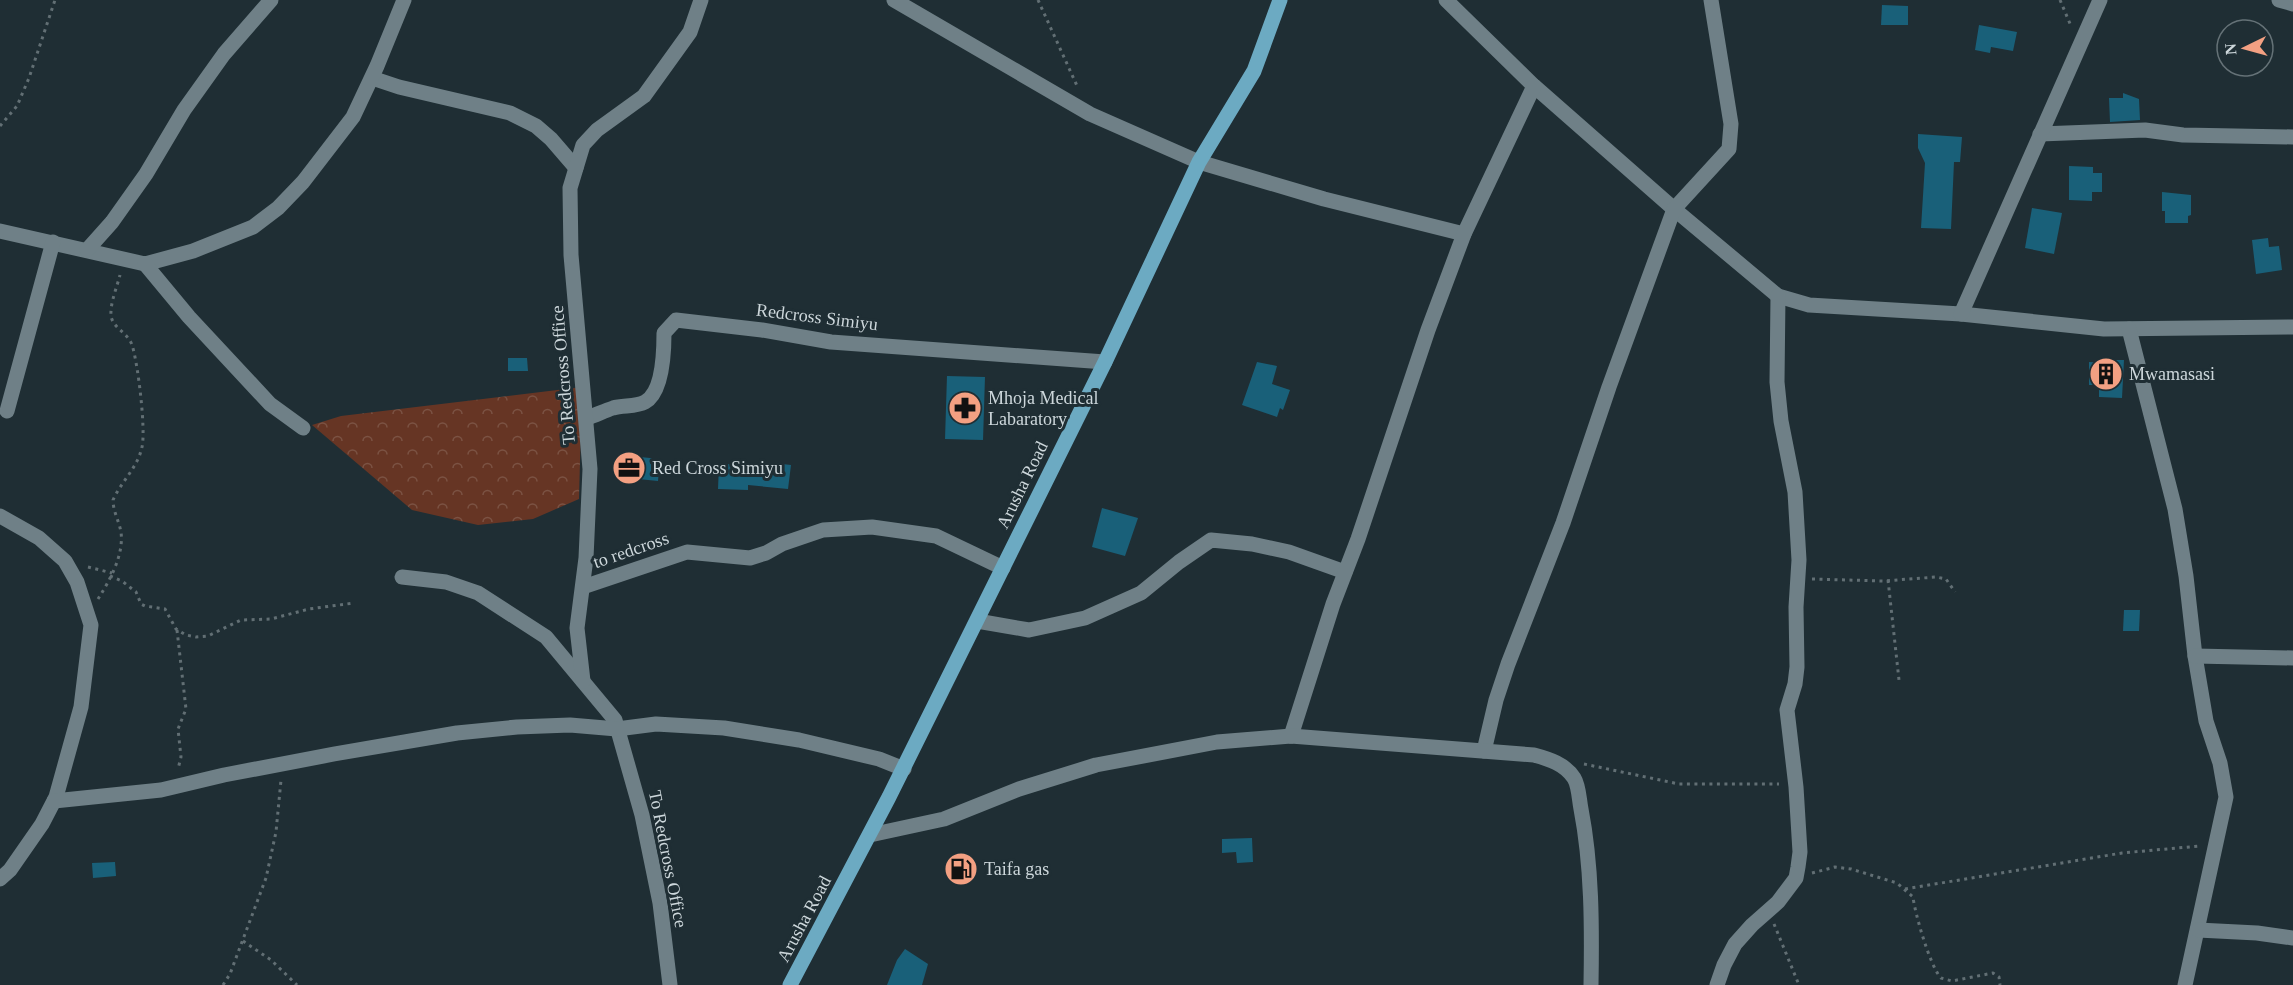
<svg xmlns="http://www.w3.org/2000/svg" width="2293" height="985" viewBox="0 0 2293 985" font-family="Georgia,serif">
  <style>
    .forest { fill: url(#forest-crowns) }
    .building { fill: #196079 }
    .lines { fill: none; stroke-linecap: round; stroke-linejoin: round }
    .path { stroke: #626f74; stroke-width: 3; stroke-dasharray: 3 4.5; stroke-linecap: butt }
    .minor { stroke: #6f8087; stroke-width: 15 }
    .major { stroke: #6caac2; stroke-width: 15 }
    .labels { text-anchor: middle; stroke-width: 6; stroke-linejoin: round; paint-order: stroke }
    .street-label { font-size: 18px; fill: #cdd7db; stroke: #1f2e34 }
    .poi-label { font-size: 18px; fill: #cdd7db; stroke: #1f2e34; text-anchor: start }
  </style>
  <defs>
    <pattern id="forest-crowns" width="20" height="18" patternUnits="userSpaceOnUse" patternTransform="scale(1.5)"><rect width="20" height="18" fill="#663524"/><path d="M2 6a3 3 0 1 1 6 0M12 15a3 3 0 1 1 6 0" fill="none" stroke="#7b5243"/></pattern>
  </defs>
  <rect width="100%" height="100%" fill="#1f2e34"/>
  <polygon class="forest" points="582,387 579,499 533,519 478,525 412,510 312,425 341,416"/>
  <g class="building">
    <polygon points="1882,5 1908,6 1908,25 1881,25"/>
    <polygon points="1979,25 2017,32 2013,51 1991,47 1990,53 1975,50"/>
    <polygon points="2123,93 2139,99 2140,120 2110,122 2109,98 2123,98"/>
    <polygon points="1918,134 1962,137 1960,162 1954,162 1951,229 1921,228 1925,163 1918,148"/>
    <polygon points="2069,166 2093,167 2093,173 2102,173 2102,192 2092,192 2092,201 2069,200"/>
    <polygon points="2162,192 2191,195 2191,215 2188,216 2188,223 2165,223 2165,211 2162,211"/>
    <polygon points="2032,208 2062,213 2054,254 2025,248"/>
    <polygon points="2268,238 2269,247 2279,246 2282,270 2256,274 2252,240"/>
    <polygon points="508,358 527,358 528,371 508,371"/>
    <polygon points="2103,360 2124,360 2122,398 2099,397 2099,385 2089,385 2089,362 2103,363"/>
    <polygon points="1257,362 1277,366 1272,384 1290,390 1283,410 1280,408 1277,417 1242,405"/>
    <polygon points="947,376 985,377 983,440 945,439"/>
    <polygon points="620,455 660,459 658,481 618,477"/>
    <polygon points="764,462 791,465 788,489 748,485 748,490 718,489 719,464 763,465"/>
    <polygon points="1102,508 1138,518 1125,556 1092,547"/>
    <polygon points="2124,610 2140,610 2139,631 2123,631"/>
    <polygon points="1252,838 1253,862 1237,863 1236,852 1222,853 1222,839"/>
    <polygon points="115,862 116,876 93,878 92,863"/>
    <polygon points="905,949 928,964 922,985 887,985 897,960"/>
  </g>
  <g class="lines">
    <g class="path">
      <polyline points="1038,0 1078,88"/>
      <polyline points="2060,0 2071,26"/>
      <polyline points="0,126 17,106 29,78 55,0"/>
      <polyline points="88,567 112,573"/>
      <polyline points="110,576 122,581 136,592 141,604 145,606 165,609 176,629 186,635 196,637 208,636 241,620 271,619 309,609 354,603"/>
      <polyline points="1812,579 1883,581 1936,577 1946,579 1955,592"/>
      <polyline points="1888,580 1899,680"/>
      <path d="M98,599C110,580 124,555 121,532C119,521 113,511 113,500C121,482 138,467 142,447C146,430 138,363 132,345C128,333 113,328 111,316C110,303 117,287 120,275"/>
      <polyline points="177,630 186,709 178,729 181,757 178,769"/>
      <polyline points="1584,764 1679,784 1779,784"/>
      <path d="M1812,873L1835,867L1851,869L1897,883L1913,897C1915,914 1930,966 1941,978L1952,981L1993,973L1999,977L2000,985"/>
      <polyline points="1905,889 2122,853 2200,846"/>
      <polyline points="1774,924 1799,985"/>
      <polyline points="243,941 271,960 297,985"/>
      <polyline points="223,985 230,974 266,878 276,832 281,780"/>
    </g>
    <g class="minor">
      <polyline points="894,0 1090,114 1199,162 1324,199 1464,234"/>
      <polyline points="1446,0 1534,86 1674,209 1778,296 1809,305 1961,314 2104,329 2293,327"/>
      <polyline points="2279,0 2293,4"/>
      <polyline points="372,78 399,87 510,113 536,126 551,139 576,168"/>
      <polyline points="2040,134 2145,130 2183,135 2293,137"/>
      <polyline points="0,231 145,264 193,251 253,227 278,208 303,182 353,117 377,66 404,0"/>
      <polyline points="87,250 112,222 146,174 184,110 224,54 271,0"/>
      <polyline points="145,264 189,317 270,404 303,428"/>
      <polyline points="1961,314 2100,0"/>
      <polyline points="2129,329 2175,509 2186,576 2195,656 2206,721 2220,763 2226,797 2185,985"/>
      <polyline points="7,411 53,242"/>
      <path d="M587,418C596,415 604,411 613,408C623,405 636,407 645,402C663,392 664,351 664,333L676,320L762,330L831,342L1105,362"/>
      <polyline points="0,516 39,538 65,561 77,582 91,625 81,707 56,797 42,824 10,870 0,879"/>
      <polyline points="402,577 446,582 478,593 546,637 615,720 642,815 660,903 670,985"/>
      <polyline points="583,587 687,552 750,558 766,553 782,544 823,530 872,527 936,536 1003,568"/>
      <polyline points="977,621 1029,630 1085,618 1141,593 1179,562 1211,540 1252,544 1289,552 1345,572"/>
      <polyline points="2195,656 2293,658"/>
      <polyline points="583,681 577,628 586,558 590,469 571,255 570,188 583,145 597,130 644,96 690,32 701,0"/>
      <polyline points="1291,736 1333,604 1358,539 1428,330 1464,234 1534,86"/>
      <polyline points="1484,751 1496,700 1508,664 1563,523 1609,387 1674,209 1729,149 1731,124 1711,0"/>
      <polyline points="54,801 161,790 224,775 334,754 457,733 517,727 570,725 617,729 656,724 724,728 799,740 879,759 904,769"/>
      <path d="M870,835L944,819L1019,789L1096,765L1217,742L1291,736L1534,755C1549,759 1565,764 1574,778C1579,786 1579,799 1581,809C1592,866 1592,927 1591,985"/>
      <polyline points="2198,930 2257,933 2293,938"/>
      <polyline points="1717,985 1724,965 1735,944 1752,925 1778,902 1796,878 1798,867 1800,852 1796,787 1787,710 1795,684 1797,667 1796,607 1799,560 1795,492 1781,421 1777,382 1778,296"/>
    </g>
    <polyline class="major" points="790,985 889,797 1105,362 1199,162 1254,71 1280,0"/>
  </g>
  <defs>
    <symbol id="building-disc" viewBox="-11 -11 22 22"><circle r="9.5" fill="#f3a082" stroke="#1f2e34"/><path d="M-4-6H4V6H1V3H-1V6H-4ZM-2.5-4.3h1.7v1.8h-1.7ZM.8-4.3h1.7v1.8H.8ZM-2.5-1h1.7V.8h-1.7ZM.8-1h1.7V.8H.8Z" fill="#111"/></symbol>
    <symbol id="pharmacy-disc" viewBox="-11 -11 22 22"><circle r="9.5" fill="#f3a082" stroke="#1f2e34"/><path d="M-2-6h4v4h4v4h-4v4h-4v-4h-4v-4h4Z" fill="#111"/></symbol>
    <symbol id="office-disc" viewBox="-11 -11 22 22"><circle r="9.5" fill="#f3a082" stroke="#1f2e34"/><path d="M-6-3h4V-5.5h4V-3h4V5H-6ZM-1-4.5V-3h2v-1.5ZM-6 0V1H6V0Z" fill="#111"/></symbol>
    <symbol id="fuel-disc" viewBox="-11 -11 22 22"><circle r="9.5" fill="#f3a082" stroke="#1f2e34"/><path d="M-5.5-6h7V0h2V4h1.3V-2.5L3-4.5l.8-.8L6-3V5H2.5V1h-1V6h-7ZM-4.2-4.7v3.2H.2V-4.7Z" fill="#111"/></symbol>
  </defs>
  <g fill-rule="evenodd">
    <use href="#building-disc" x="2087" y="355" width="38" height="38"/>
    <use href="#pharmacy-disc" x="946" y="389" width="38" height="38"/>
    <use href="#office-disc" x="610" y="449" width="38" height="38"/>
    <use href="#fuel-disc" x="942" y="850" width="38" height="38"/>
  </g>
  <g class="labels">
    <g class="street-label">
      <text transform="translate(817 317) rotate(7)" y="6">Redcross Simiyu</text>
      <text transform="translate(563 375) rotate(-95)" y="6">To Redcross Office</text>
      <text transform="translate(1022 485) rotate(-64)" y="6">Arusha Road</text>
      <text transform="translate(631 550) rotate(-19)" y="6">to redcross</text>
      <text transform="translate(668 859) rotate(79)" y="6">To Redcross Office</text>
      <text transform="translate(804 919) rotate(-62)" y="6">Arusha Road</text>
    </g>
    <g class="poi-label">
      <text x="2129" y="380">Mwamasasi</text>
      <text x="988" y="404">Mhoja Medical<tspan x="988" dy="21">Labaratory</tspan></text>
      <text x="652" y="474">Red Cross Simiyu</text>
      <text x="984" y="875">Taifa gas</text>
    </g>
  </g>
  <g transform="translate(2245 48) rotate(265)"><circle r="28" fill="#1f2e34" stroke="#657277" stroke-width="1.5"/>
  <path d="M0-4.5L10 22L0 15L-10 22Z" fill="#f3a082"/>
  <text y="-9" font-size="16" font-weight="bold" text-anchor="middle" fill="#cdd7db">N</text>
  </g>
</svg>
